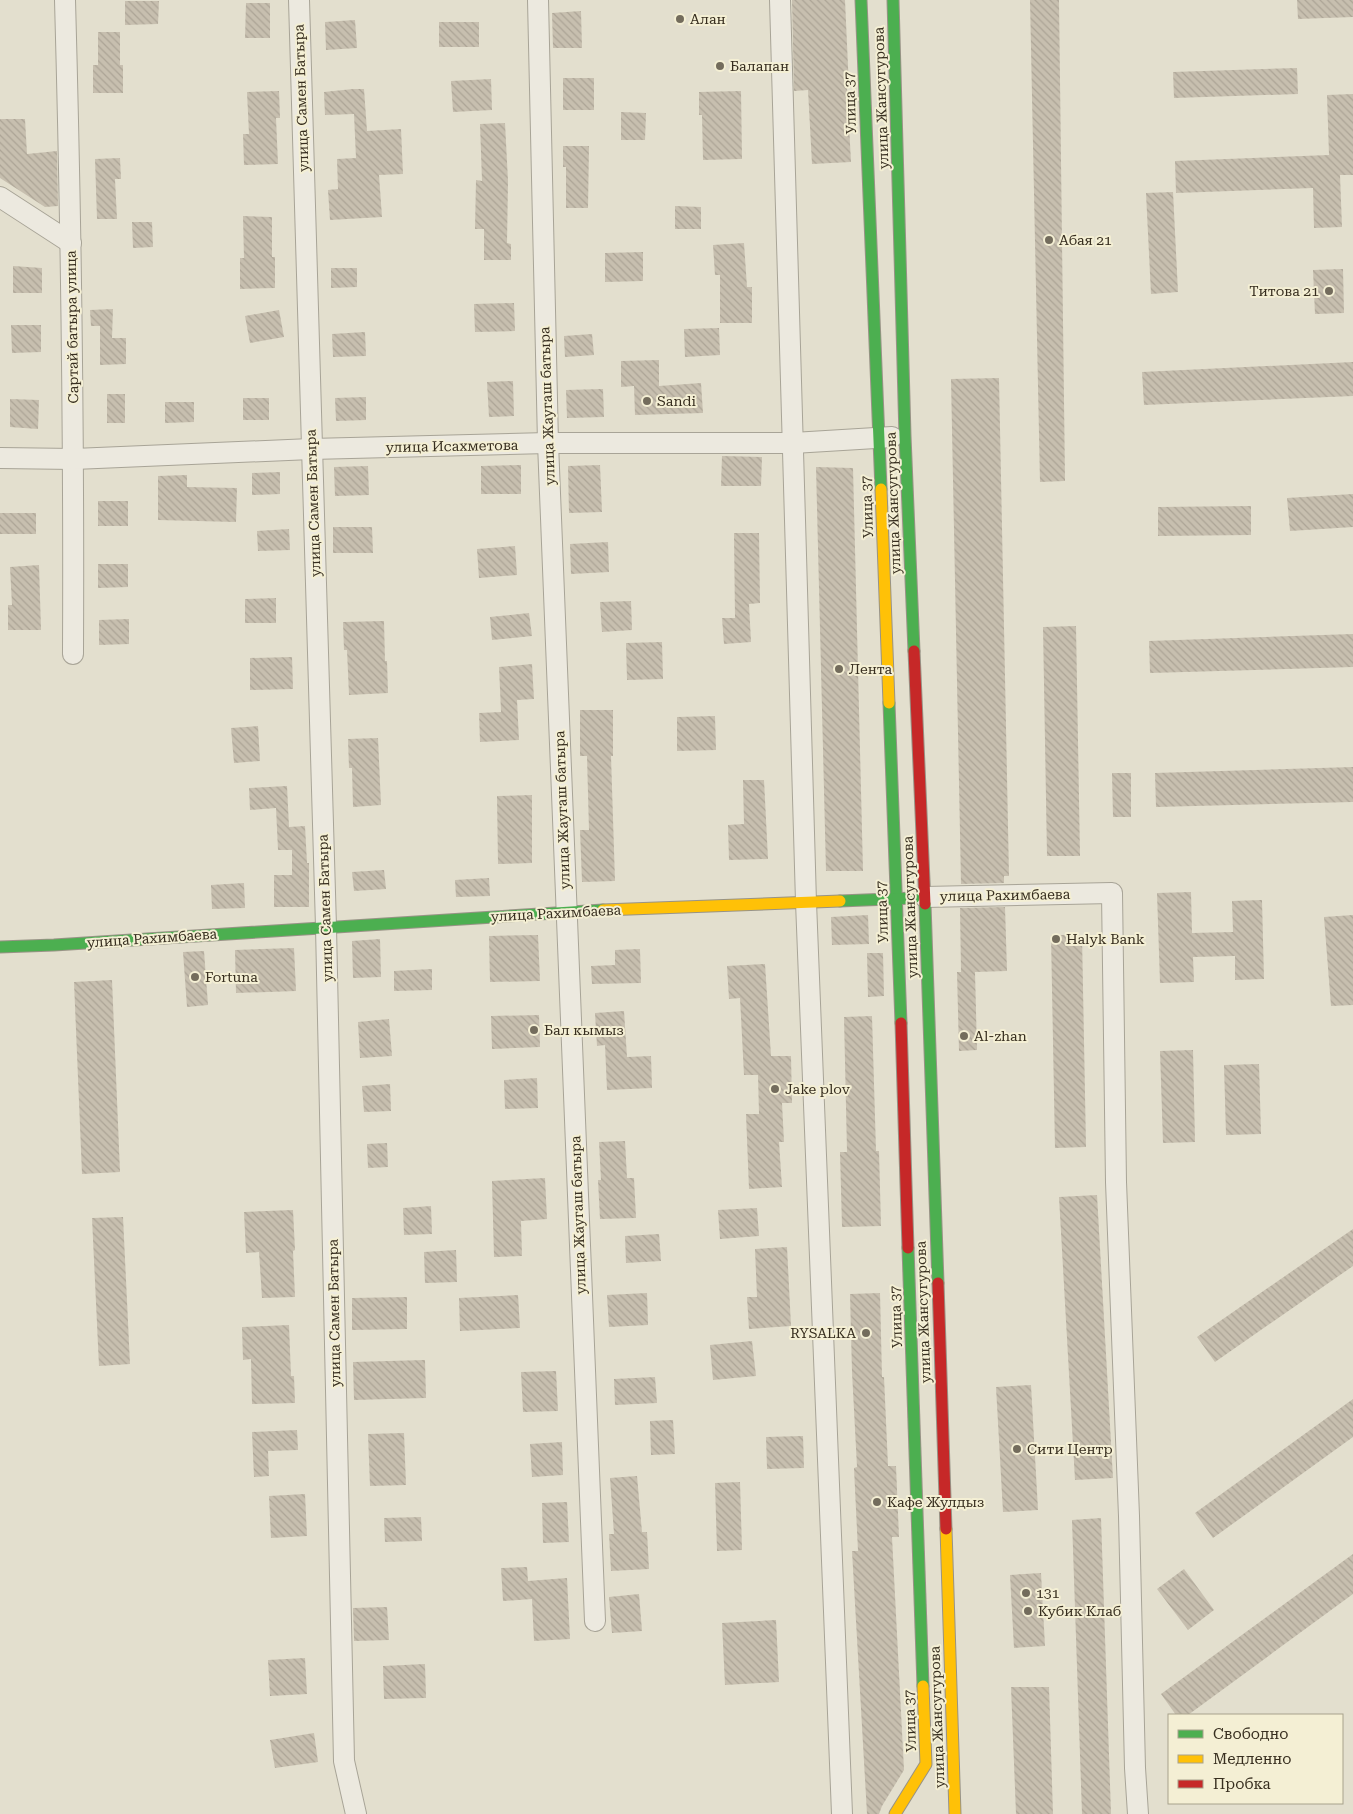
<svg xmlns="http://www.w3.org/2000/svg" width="1353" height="1814" viewBox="0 0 1353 1814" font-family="'Roboto Serif',serif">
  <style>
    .building { fill: url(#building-back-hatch) }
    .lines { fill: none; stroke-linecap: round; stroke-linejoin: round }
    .street-casing { stroke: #a8a497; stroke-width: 22 }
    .fast-casing { stroke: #989386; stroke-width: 13 }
    .slow-casing { stroke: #989386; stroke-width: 13 }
    .jam-casing { stroke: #989386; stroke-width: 13 }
    .street { stroke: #ece9df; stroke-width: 20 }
    .fast { stroke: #4caf50; stroke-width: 11 }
    .slow { stroke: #ffc107; stroke-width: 11 }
    .jam { stroke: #c62828; stroke-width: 11 }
    .poi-dot { fill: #736c5c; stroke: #f4efd4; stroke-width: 2 }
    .labels { text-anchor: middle; stroke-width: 4; stroke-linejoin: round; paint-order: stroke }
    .poi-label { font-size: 14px; fill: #372e1f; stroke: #f4efd4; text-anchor: start }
    .street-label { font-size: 14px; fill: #372e1f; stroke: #f4efd4 }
  </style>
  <defs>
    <pattern id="building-back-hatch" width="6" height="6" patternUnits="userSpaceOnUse" patternTransform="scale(1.25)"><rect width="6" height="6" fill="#c7bfaf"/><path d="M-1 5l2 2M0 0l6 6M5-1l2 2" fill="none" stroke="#aca496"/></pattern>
  </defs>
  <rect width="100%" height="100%" fill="#e3dfce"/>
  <g class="building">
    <polygon points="792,0 845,0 849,88 847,88 851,162 812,164 808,90 794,91"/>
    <polygon points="1030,0 1059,0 1065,481 1040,482"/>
    <polygon points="1297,0 1353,0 1353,17 1298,19"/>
    <polygon points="125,1 159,1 158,24 125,25"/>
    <polygon points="246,3 270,3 270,38 245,38"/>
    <polygon points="581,11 582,48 553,48 552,13"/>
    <polygon points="355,20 357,48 326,50 325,22"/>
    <rect x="439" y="22" width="40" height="25"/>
    <polygon points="98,32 120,32 120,65 123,65 123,93 93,93 93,65 98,65"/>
    <polygon points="1297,68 1298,94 1174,98 1173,72"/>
    <rect x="563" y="78" width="31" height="32"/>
    <polygon points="491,79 492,110 453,112 451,81"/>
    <polygon points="353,89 364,89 367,131 401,129 403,174 379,175 382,217 330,220 328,190 338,189 337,159 356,158 354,114 325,115 324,92"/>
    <polygon points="279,91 280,118 276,118 278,164 244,165 243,134 249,134 247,92"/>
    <polygon points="741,91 742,159 703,160 702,115 699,115 699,92"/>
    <polygon points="1353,94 1353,175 1340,175 1342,227 1314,228 1313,188 1176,193 1175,161 1329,155 1327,95"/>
    <polygon points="621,112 646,113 645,140 621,140"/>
    <polygon points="0,119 25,119 27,154 57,151 58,206 45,207 0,178"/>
    <polygon points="505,123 508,181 507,243 511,244 511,260 484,260 484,229 475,229 476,180 482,181 480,124"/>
    <polygon points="563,146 589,146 588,208 566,208 566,167 563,167"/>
    <polygon points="120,158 121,179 115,179 117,219 97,219 95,159"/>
    <polygon points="1173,192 1178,292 1151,294 1146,193"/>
    <polygon points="675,206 701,207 701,229 675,229"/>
    <polygon points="243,216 272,217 272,257 275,257 275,288 240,289 240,258 244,258"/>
    <polygon points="132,222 152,222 153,247 133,248"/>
    <polygon points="744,243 747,287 752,287 752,323 720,323 720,275 715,275 713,245"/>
    <polygon points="643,252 643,281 605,282 605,253"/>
    <polygon points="13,266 42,268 42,293 13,293"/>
    <polygon points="331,268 357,268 357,287 331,288"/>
    <polygon points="1343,269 1344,313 1315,314 1313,270"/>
    <polygon points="514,303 515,331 475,332 474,304"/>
    <polygon points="113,309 112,338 126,338 126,364 100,365 100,326 91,326 90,310"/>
    <polygon points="279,310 284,337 250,343 245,316"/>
    <polygon points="11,325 41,325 41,352 12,353"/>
    <polygon points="719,328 720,355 685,357 684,329"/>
    <polygon points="365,332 366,356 333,357 332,334"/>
    <polygon points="592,334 594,355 565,357 564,336"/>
    <polygon points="659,360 659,386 701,383 703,413 635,415 634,386 621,387 621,361"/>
    <polygon points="1353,362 1353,396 1144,405 1142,372"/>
    <polygon points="999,378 1009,876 1004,876 1004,883 961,884 951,379"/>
    <polygon points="513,381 514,416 489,417 487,382"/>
    <polygon points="603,389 604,417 567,418 566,390"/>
    <rect x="107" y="394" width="18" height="29"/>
    <polygon points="366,397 366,420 336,421 335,398"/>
    <rect x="243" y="398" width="26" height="22"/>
    <polygon points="10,399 39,400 38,429 10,427"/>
    <polygon points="165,402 194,402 194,422 165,423"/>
    <polygon points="722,456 762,457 761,486 721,486"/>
    <polygon points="521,465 521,494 481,494 481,466"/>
    <polygon points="600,465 602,512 569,513 568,466"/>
    <polygon points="368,466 369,495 335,496 334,467"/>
    <polygon points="816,467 853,468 863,871 826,871"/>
    <polygon points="280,472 280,494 252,495 252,473"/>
    <polygon points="187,475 187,487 237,488 236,522 158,520 158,476"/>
    <polygon points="1353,494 1353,527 1290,531 1287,498"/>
    <rect x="98" y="501" width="30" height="25"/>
    <polygon points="1251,506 1251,535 1158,536 1158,507"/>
    <rect x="0" y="513" width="36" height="21"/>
    <polygon points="333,527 372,527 373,553 333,553"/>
    <polygon points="289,529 290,550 258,551 257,531"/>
    <polygon points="734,533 759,533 760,603 749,604 751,642 724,644 722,618 735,618"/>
    <polygon points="608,542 609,572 571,574 570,544"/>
    <polygon points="515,546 517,575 479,578 477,549"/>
    <polygon points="98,564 128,564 128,587 98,588"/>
    <polygon points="39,565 41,630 8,630 8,605 12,605 10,567"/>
    <polygon points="276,598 276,623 245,623 245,599"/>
    <polygon points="631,601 632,630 602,632 600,602"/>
    <polygon points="529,613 532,636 492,640 490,617"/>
    <polygon points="129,619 129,644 99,645 99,620"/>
    <polygon points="384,621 385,661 387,661 388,693 349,695 347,650 344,650 343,622"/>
    <polygon points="1076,626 1080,856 1047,856 1043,627"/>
    <polygon points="1353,634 1353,667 1150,673 1149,641"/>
    <polygon points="662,642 663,679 627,680 626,643"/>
    <polygon points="292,657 293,689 250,690 250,658"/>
    <polygon points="532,664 534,699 517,700 519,740 480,742 479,713 501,712 499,667"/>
    <polygon points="580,710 613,710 613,756 611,756 615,881 582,882 580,830 589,830 587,756 580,756"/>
    <polygon points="715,716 716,750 677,751 677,717"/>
    <polygon points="258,726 260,761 234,763 231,728"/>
    <polygon points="378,738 381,805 353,807 352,768 349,768 348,739"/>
    <polygon points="1353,767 1353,802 1156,807 1155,773"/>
    <polygon points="1112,773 1131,773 1131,817 1113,817"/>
    <polygon points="743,780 764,780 768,859 729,860 728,825 744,824"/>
    <polygon points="287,786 289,827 305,826 307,863 309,863 309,907 274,907 274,875 292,875 292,850 278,850 276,808 250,810 249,788"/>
    <polygon points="532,795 532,863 498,864 497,796"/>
    <polygon points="384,870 386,889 354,891 352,872"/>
    <polygon points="489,878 490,896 456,897 455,880"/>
    <polygon points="244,883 245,908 212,909 211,885"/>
    <polygon points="1191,892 1192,933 1233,932 1232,901 1262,900 1264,979 1235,980 1235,956 1193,957 1194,982 1160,983 1157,893"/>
    <polygon points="1005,907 1007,971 975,972 977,1050 959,1051 957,972 961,972 960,908"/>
    <polygon points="868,915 869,944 832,945 831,917"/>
    <polygon points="1353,915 1353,1005 1331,1006 1324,917"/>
    <polygon points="538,935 540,981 490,982 489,936"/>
    <polygon points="1051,935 1082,935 1086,1147 1055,1148"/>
    <polygon points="380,939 381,977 353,978 352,941"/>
    <polygon points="294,948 296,991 236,993 235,950"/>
    <polygon points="640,949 641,983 592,984 591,966 615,965 615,950"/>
    <polygon points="204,951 208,1005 187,1007 183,952"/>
    <polygon points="867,953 883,953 884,996 868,997"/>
    <polygon points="765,964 771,1056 791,1056 792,1103 782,1103 784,1142 779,1142 782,1187 749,1189 746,1114 759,1114 758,1075 744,1075 740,998 729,999 727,966"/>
    <polygon points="432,969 432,990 394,991 394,971"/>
    <polygon points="112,980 120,1172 82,1174 74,982"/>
    <polygon points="624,1011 627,1057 651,1056 652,1088 607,1090 605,1045 597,1046 595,1013"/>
    <polygon points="539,1015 540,1047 492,1049 491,1016"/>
    <polygon points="872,1016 876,1151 879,1151 881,1226 842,1227 840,1152 847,1152 844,1017"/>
    <polygon points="389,1019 392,1056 360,1058 358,1022"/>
    <polygon points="1193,1050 1195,1142 1163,1143 1160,1051"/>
    <polygon points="1259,1064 1261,1134 1226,1135 1224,1065"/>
    <polygon points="537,1078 538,1108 505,1109 504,1080"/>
    <polygon points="390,1084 391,1111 364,1112 362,1086"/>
    <polygon points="625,1141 627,1178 634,1178 636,1218 600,1219 598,1180 601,1180 599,1142"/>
    <polygon points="387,1143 388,1167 368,1168 367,1144"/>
    <polygon points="545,1178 547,1219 521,1221 522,1256 494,1257 492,1181"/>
    <polygon points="1097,1195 1113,1478 1075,1480 1059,1197"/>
    <polygon points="431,1206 432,1234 404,1235 403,1208"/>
    <polygon points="757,1208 759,1236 720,1239 718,1210"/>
    <polygon points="293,1210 295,1250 293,1251 295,1297 262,1298 259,1252 246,1253 244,1212"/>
    <polygon points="123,1217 130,1364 99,1366 92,1218"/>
    <polygon points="1353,1229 1353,1266 1215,1362 1197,1337"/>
    <polygon points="659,1234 661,1261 626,1263 625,1236"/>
    <polygon points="787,1247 791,1326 749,1329 747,1297 757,1297 755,1249"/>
    <polygon points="456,1250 457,1282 425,1283 424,1252"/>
    <polygon points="647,1293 648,1325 609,1327 607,1295"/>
    <polygon points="880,1293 882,1377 884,1377 888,1466 896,1466 899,1537 892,1537 904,1770 882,1806 879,1814 867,1814 852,1551 858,1551 854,1468 857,1467 852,1372 850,1294"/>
    <polygon points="518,1295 520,1328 460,1331 459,1298"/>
    <polygon points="407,1297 407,1329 352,1330 352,1298"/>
    <polygon points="289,1325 291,1376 294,1376 295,1403 252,1404 251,1359 243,1360 242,1327"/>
    <polygon points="752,1341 756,1376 713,1380 710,1345"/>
    <polygon points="425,1360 426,1398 354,1400 353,1362"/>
    <polygon points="556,1371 558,1411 523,1412 521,1372"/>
    <polygon points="655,1377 657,1403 615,1405 614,1379"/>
    <polygon points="1031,1385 1038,1510 1003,1512 996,1387"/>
    <polygon points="1353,1399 1353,1437 1213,1538 1195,1513"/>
    <polygon points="673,1420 675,1454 651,1455 650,1421"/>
    <polygon points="297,1430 298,1450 268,1451 269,1476 254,1477 252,1432"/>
    <polygon points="404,1433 406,1485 370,1486 368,1434"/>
    <polygon points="803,1436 804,1468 767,1469 766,1437"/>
    <polygon points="562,1442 563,1475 532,1477 530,1444"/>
    <polygon points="637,1476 642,1532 647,1532 649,1569 611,1571 609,1534 614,1534 610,1478"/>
    <polygon points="740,1482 742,1550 717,1551 715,1483"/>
    <polygon points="305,1494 307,1536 271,1538 269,1496"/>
    <polygon points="567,1502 569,1542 543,1543 542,1503"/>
    <polygon points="421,1517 422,1541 385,1542 384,1518"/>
    <polygon points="1101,1518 1111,1814 1082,1814 1072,1520"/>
    <polygon points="1353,1554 1353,1594 1188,1715 1176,1715 1161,1694"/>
    <polygon points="527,1567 528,1581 567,1578 570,1639 534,1641 532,1599 503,1601 501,1568"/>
    <polygon points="1184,1569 1214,1610 1188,1630 1157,1589"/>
    <polygon points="1041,1573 1045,1646 1014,1648 1010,1575"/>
    <polygon points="639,1594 642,1631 612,1633 609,1597"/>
    <polygon points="387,1607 389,1640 354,1641 353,1608"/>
    <polygon points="776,1620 779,1682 725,1685 722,1623"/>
    <polygon points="305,1658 307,1694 270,1696 268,1660"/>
    <polygon points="425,1664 426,1698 384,1699 383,1666"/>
    <polygon points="1011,1687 1049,1687 1053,1814 1016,1814"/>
    <polygon points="314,1733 318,1762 275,1768 270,1740"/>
  </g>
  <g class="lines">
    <defs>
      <g id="street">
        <path d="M65,0C71,218 74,436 73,654"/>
        <polyline points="299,0 326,927 344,1761 356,1814"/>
        <polyline points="538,0 548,443 595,1621"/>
        <polyline points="780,0 806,902 842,1814"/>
        <polyline points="0,197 71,243"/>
        <polyline points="0,458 74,459 311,449 548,443 793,443 892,437"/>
        <polyline points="925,897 1112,893 1116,1182 1129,1516 1135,1768 1138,1814"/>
      </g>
      <g id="fast">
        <polyline points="861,0 881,489"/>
        <polyline points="893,0 905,436 914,651"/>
        <polyline points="889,703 901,1023"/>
        <polyline points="840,901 914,898"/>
        <polyline points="925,904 938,1283"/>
        <polyline points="0,947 54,945 603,910"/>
        <polyline points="908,1248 923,1686"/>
      </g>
      <g id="slow">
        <polyline points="881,489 889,703"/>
        <polyline points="603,910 840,901"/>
        <polyline points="946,1529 955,1814"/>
        <polyline points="895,1814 926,1764 923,1686"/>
      </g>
      <g id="jam">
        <polyline points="914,651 925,904"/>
        <polyline points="901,1023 908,1248"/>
        <polyline points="938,1283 946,1529"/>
      </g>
    </defs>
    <use href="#street" class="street-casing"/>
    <use href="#fast" class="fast-casing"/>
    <use href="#slow" class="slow-casing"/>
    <use href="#jam" class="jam-casing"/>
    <use href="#street" class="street"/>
    <use href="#fast" class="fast"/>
    <use href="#slow" class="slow"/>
    <use href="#jam" class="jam"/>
  </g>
  <g class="poi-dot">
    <circle cx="680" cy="19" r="5"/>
    <circle cx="720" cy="66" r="5"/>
    <circle cx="1049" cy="240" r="5"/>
    <circle cx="1329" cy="291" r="5"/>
    <circle cx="647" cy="401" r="5"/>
    <circle cx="839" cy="669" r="5"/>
    <circle cx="1056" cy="939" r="5"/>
    <circle cx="195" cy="977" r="5"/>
    <circle cx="534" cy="1030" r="5"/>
    <circle cx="964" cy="1036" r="5"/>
    <circle cx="775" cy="1089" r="5"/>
    <circle cx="866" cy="1333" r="5"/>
    <circle cx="1017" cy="1449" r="5"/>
    <circle cx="877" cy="1502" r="5"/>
    <circle cx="1026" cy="1593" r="5"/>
    <circle cx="1028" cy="1611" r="5"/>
  </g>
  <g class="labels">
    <g class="poi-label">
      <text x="690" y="24">Алан</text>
      <text x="730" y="71">Балапан</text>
      <text x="1059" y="245">Абая 21</text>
      <text x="1319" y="296" text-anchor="end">Титова 21</text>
      <text x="657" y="406">Sandi</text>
      <text x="849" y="674">Лента</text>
      <text x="1066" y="944">Halyk Bank</text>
      <text x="205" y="982">Fortuna</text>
      <text x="544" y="1035">Бал кымыз</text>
      <text x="974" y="1041">Al-zhan</text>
      <text x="785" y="1094">Jake plov</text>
      <text x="856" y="1338" text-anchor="end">RYSALKA</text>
      <text x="1027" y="1454">Сити Центр</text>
      <text x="887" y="1507">Кафе Жулдыз</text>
      <text x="1036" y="1598">131</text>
      <text x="1038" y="1616">Кубик Клаб</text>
    </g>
    <g class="street-label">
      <text transform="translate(301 98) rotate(-92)" y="5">улица Самен Батыра</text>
      <text transform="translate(881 98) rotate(-92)" y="5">улица Жансугурова</text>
      <text transform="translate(850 103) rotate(-92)" y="5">Улица 37</text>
      <text transform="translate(72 327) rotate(-91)" y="5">Сартай батыра улица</text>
      <text transform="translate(547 406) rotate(-92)" y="5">улица Жаугаш батыра</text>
      <text transform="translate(452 446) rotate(-1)" y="5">улица Исахметова</text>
      <text transform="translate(313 503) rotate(-92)" y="5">улица Самен Батыра</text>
      <text transform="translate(893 503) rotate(-92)" y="5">улица Жансугурова</text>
      <text transform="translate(867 507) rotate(-92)" y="5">Улица 37</text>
      <text transform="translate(562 810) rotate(-92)" y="5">улица Жаугаш батыра</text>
      <text transform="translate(1005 895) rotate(-1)" y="5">улица Рахимбаева</text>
      <text transform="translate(910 907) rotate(-92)" y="5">улица Жансугурова</text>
      <text transform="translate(325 908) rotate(-92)" y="5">улица Самен Батыра</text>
      <text transform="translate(882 912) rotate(-92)" y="5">Улица 37</text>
      <text transform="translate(556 913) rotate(-3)" y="5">улица Рахимбаева</text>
      <text transform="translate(152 938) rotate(-4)" y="5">улица Рахимбаева</text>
      <text transform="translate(578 1215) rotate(-92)" y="5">улица Жаугаш батыра</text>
      <text transform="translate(923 1312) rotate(-92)" y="5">улица Жансугурова</text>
      <text transform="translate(334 1313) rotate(-91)" y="5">улица Самен Батыра</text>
      <text transform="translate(896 1317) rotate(-92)" y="5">Улица 37</text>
      <text transform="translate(937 1717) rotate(-92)" y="5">улица Жансугурова</text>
      <text transform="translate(910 1721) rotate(-92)" y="5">Улица 37</text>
    </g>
  </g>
  <rect x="1168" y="1714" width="175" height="90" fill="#f4efd4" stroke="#a8a28c"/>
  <rect x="1178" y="1730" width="25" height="8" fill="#4caf50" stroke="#a8a28c"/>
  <text x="1213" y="1739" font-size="15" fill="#372e1f">Свободно</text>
  <rect x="1178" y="1755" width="25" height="8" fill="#ffc107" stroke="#a8a28c"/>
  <text x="1213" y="1764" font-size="15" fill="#372e1f">Медленно</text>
  <rect x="1178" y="1780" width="25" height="8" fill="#c62828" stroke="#a8a28c"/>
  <text x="1213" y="1789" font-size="15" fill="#372e1f">Пробка</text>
</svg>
